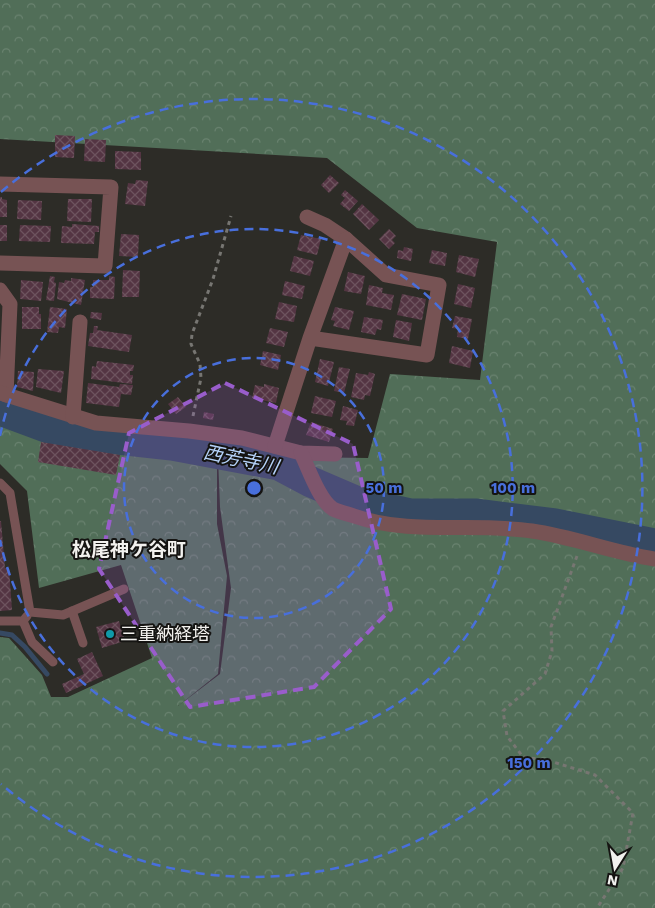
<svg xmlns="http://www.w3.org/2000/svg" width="655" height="908" viewBox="0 0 655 908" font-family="'Work Sans','Noto Sans JP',sans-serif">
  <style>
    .forest { fill: url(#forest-crowns) }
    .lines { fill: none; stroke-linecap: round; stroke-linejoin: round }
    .stream { stroke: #364962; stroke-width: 5 }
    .river { stroke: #364962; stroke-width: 31 }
    .building { fill: url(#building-cross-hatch) }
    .path { stroke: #777672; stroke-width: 3; stroke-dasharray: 4 4; stroke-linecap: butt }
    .lane { stroke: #775354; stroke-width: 9 }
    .street { stroke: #775354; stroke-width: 15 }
    .marked { fill: #995dcb; fill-opacity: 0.2; stroke: #995dcb; stroke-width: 4; stroke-dasharray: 10 6; stroke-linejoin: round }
    .ring { fill: none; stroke: #486fdc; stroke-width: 2.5; stroke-dasharray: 9 6 }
    .culture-dot { fill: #0f9aa8; stroke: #151412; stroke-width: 2 }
    .labels { text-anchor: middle; stroke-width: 4; stroke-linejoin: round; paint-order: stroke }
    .poi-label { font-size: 18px; fill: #f2f1ee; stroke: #151412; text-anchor: start }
    .water-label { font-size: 19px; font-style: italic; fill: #b5d2f9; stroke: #151412 }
    .neighbourhood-label { font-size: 19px; font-weight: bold; fill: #f2f1ee; stroke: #151412 }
    .centre { fill: #486fdc; stroke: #151412; stroke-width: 2.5 }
    .ring-label { font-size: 15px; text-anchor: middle; font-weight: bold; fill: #486fdc; stroke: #151412; stroke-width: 4; stroke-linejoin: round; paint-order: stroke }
  </style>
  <defs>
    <pattern id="forest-crowns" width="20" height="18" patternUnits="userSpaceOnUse" patternTransform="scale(1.25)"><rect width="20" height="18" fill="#516e58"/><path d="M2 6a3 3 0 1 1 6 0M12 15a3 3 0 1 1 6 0" fill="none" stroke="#6a8370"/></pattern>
    <pattern id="building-cross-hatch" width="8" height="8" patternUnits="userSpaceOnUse" patternTransform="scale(1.25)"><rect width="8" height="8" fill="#543543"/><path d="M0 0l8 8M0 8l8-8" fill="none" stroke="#6d535e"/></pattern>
  </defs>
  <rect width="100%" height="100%" fill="#2d2c27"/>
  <polygon class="forest" points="0,0 655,0 655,908 0,908 0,637 9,638 42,675 51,697 68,697 152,658 121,565 39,588 27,491 0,464 0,424 60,441 111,448 217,458 217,524 227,576 218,674 178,706 220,674 231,588 220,507 218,456 368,458 390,374 480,380 497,242 417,228 327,158 0,139"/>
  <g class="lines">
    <polyline class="stream" points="0,633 12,635 25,647 47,674"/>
    <polyline class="river" points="0,410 62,433 172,445 279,465 311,482 360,503 410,514 475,514 555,524 655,544"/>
  </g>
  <g class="building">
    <polygon points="55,135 75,136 74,158 55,157"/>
    <polygon points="85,139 106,140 105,162 84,161"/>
    <polygon points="115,151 141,152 141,170 115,169"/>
    <polygon points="330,175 339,183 329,193 321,185"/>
    <polygon points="136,180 148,181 145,206 125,204 128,183 135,184"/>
    <polygon points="345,190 358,201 349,211 340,204 345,198 341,195"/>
    <polygon points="0,197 2,197 2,199 7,200 7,217 0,217"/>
    <polygon points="68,199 92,199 91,222 67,221"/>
    <polygon points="18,200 42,201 41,220 17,219"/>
    <polygon points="362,204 379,220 369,230 353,214"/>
    <polygon points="72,224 99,226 99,232 95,232 94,244 61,243 62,226 72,227"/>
    <rect x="0" y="225" width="7" height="16"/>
    <polygon points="20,225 51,226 50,242 19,241"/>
    <polygon points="389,229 396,236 392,240 395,243 389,249 379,239"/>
    <polygon points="121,234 139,235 138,257 119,256"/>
    <polygon points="301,235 321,239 317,255 297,250"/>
    <polygon points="404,247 413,249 411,261 397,258 398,250 403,251"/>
    <polygon points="432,250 447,253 445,266 429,263"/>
    <polygon points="459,255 479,259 475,277 456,272"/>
    <polygon points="294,256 314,261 310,276 290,271"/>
    <polygon points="123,270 140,271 139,297 122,297"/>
    <polygon points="348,272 365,276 361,294 344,291"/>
    <polygon points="50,276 55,277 54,282 56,283 54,301 46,300"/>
    <polygon points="109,276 115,277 114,299 90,298 90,287 93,287 93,280 109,280"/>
    <polygon points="71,278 85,280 81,305 57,299 59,282 64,283 65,280 71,281"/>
    <polygon points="21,280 43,282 41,301 20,299"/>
    <polygon points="285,281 305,286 302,299 282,295"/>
    <polygon points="458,284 475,288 471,308 454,304"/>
    <polygon points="369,285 383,288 382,293 394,295 391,310 366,305"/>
    <polygon points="402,294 426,299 422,320 397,315"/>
    <polygon points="279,302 297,306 294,322 275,319"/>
    <polygon points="22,307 39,307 39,314 41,314 41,329 22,329"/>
    <polygon points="50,307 67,309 65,328 59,327 58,333 47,332"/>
    <polygon points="335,307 354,311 349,330 333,326 335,321 331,320"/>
    <polygon points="91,312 102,313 101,320 90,318"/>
    <polygon points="455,316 472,319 468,339 457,337 458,329 452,328"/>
    <polygon points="364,317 383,320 381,330 377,329 375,335 361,332"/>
    <polygon points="396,320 412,323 409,341 393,337"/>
    <polygon points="94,326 98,326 97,330 132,335 129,352 88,346 90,333 93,333"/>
    <polygon points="270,328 288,332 284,347 266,343"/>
    <polygon points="452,346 473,351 470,368 449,363"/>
    <polygon points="263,351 281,355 278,370 260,365"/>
    <polygon points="320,359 334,362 328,386 315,382"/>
    <polygon points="97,361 134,365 133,371 130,371 130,375 133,375 132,384 91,379 92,366 96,367"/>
    <polygon points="339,367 350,369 344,393 334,391"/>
    <polygon points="38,369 64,371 61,393 36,387"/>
    <polygon points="18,371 34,372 33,391 17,387"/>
    <polygon points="369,372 375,374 370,396 365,395 364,400 351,397 356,373 368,375"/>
    <polygon points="88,383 119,387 120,384 133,385 131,395 121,394 119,407 86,403"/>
    <polygon points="264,384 279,388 276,403 252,398 255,385 264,387"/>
    <polygon points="315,396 336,401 332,417 311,413"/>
    <polygon points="178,397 186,407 176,414 168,404"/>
    <polygon points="343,406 358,410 354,426 346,425 347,421 340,420"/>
    <polygon points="204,412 214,414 213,420 203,418"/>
    <polygon points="311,422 333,429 329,442 306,435"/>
    <polygon points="41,442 120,455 116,475 38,462"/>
    <polygon points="0,521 1,521 5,568 9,568 12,610 0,611"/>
    <polygon points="119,621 125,641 102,648 96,627"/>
    <polygon points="92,652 103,676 66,693 62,684 84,674 77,659"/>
  </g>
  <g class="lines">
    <g class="path">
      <polyline points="193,416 201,378 200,364 191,344 192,334 213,279 231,216"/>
      <polyline points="577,556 551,627 552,651 545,674 503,711 507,736 523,757 550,761 595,775 633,813 623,868 597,908"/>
    </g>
    <g class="lane">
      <polyline points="0,483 10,493 30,612 63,615 124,589"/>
      <polyline points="72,611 83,643"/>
      <polyline points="0,621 23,621 27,616"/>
      <polyline points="23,621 32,642 53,662"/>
    </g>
    <g class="street">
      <polyline points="0,184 111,187 105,266 0,263"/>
      <polyline points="307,217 325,225 346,239"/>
      <polyline points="0,290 10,304 6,395"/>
      <polyline points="0,393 96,423 189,431 242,438 301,453 335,454"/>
      <polyline points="73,417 80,322"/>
      <polyline points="275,446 310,338 346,239 386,275 439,285 427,355 310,338"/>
      <path d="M301,453C308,467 319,500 333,509C339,512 348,514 354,516C412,536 473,522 532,531C574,537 614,553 655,559"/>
    </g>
  </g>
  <path class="marked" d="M225,383L353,444L391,609L314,687L190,707L99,569L129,433Z"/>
  <g class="ring">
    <circle cx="254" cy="488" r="130"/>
    <path d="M0 436A259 259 0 1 1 0 540"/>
    <path d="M1 192A389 389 0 1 1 1 784"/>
  </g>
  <circle class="culture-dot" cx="110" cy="634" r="5"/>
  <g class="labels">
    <g class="poi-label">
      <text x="120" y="640">三重納経塔</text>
    </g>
    <g class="water-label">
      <text transform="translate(241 459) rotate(12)" y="7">西芳寺川</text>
    </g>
    <g class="neighbourhood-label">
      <text x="129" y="556">松尾神ケ谷町</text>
    </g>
  </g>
  <circle cx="254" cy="488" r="8" class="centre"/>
  <g class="ring-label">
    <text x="384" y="493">50 m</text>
    <text x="513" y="493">100 m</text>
    <text x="529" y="768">150 m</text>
  </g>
  <g transform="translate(615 868) rotate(191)" stroke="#151412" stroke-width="4" paint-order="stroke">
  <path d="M0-4L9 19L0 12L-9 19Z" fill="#f2f1ee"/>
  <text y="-8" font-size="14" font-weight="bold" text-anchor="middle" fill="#f2f1ee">N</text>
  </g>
</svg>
